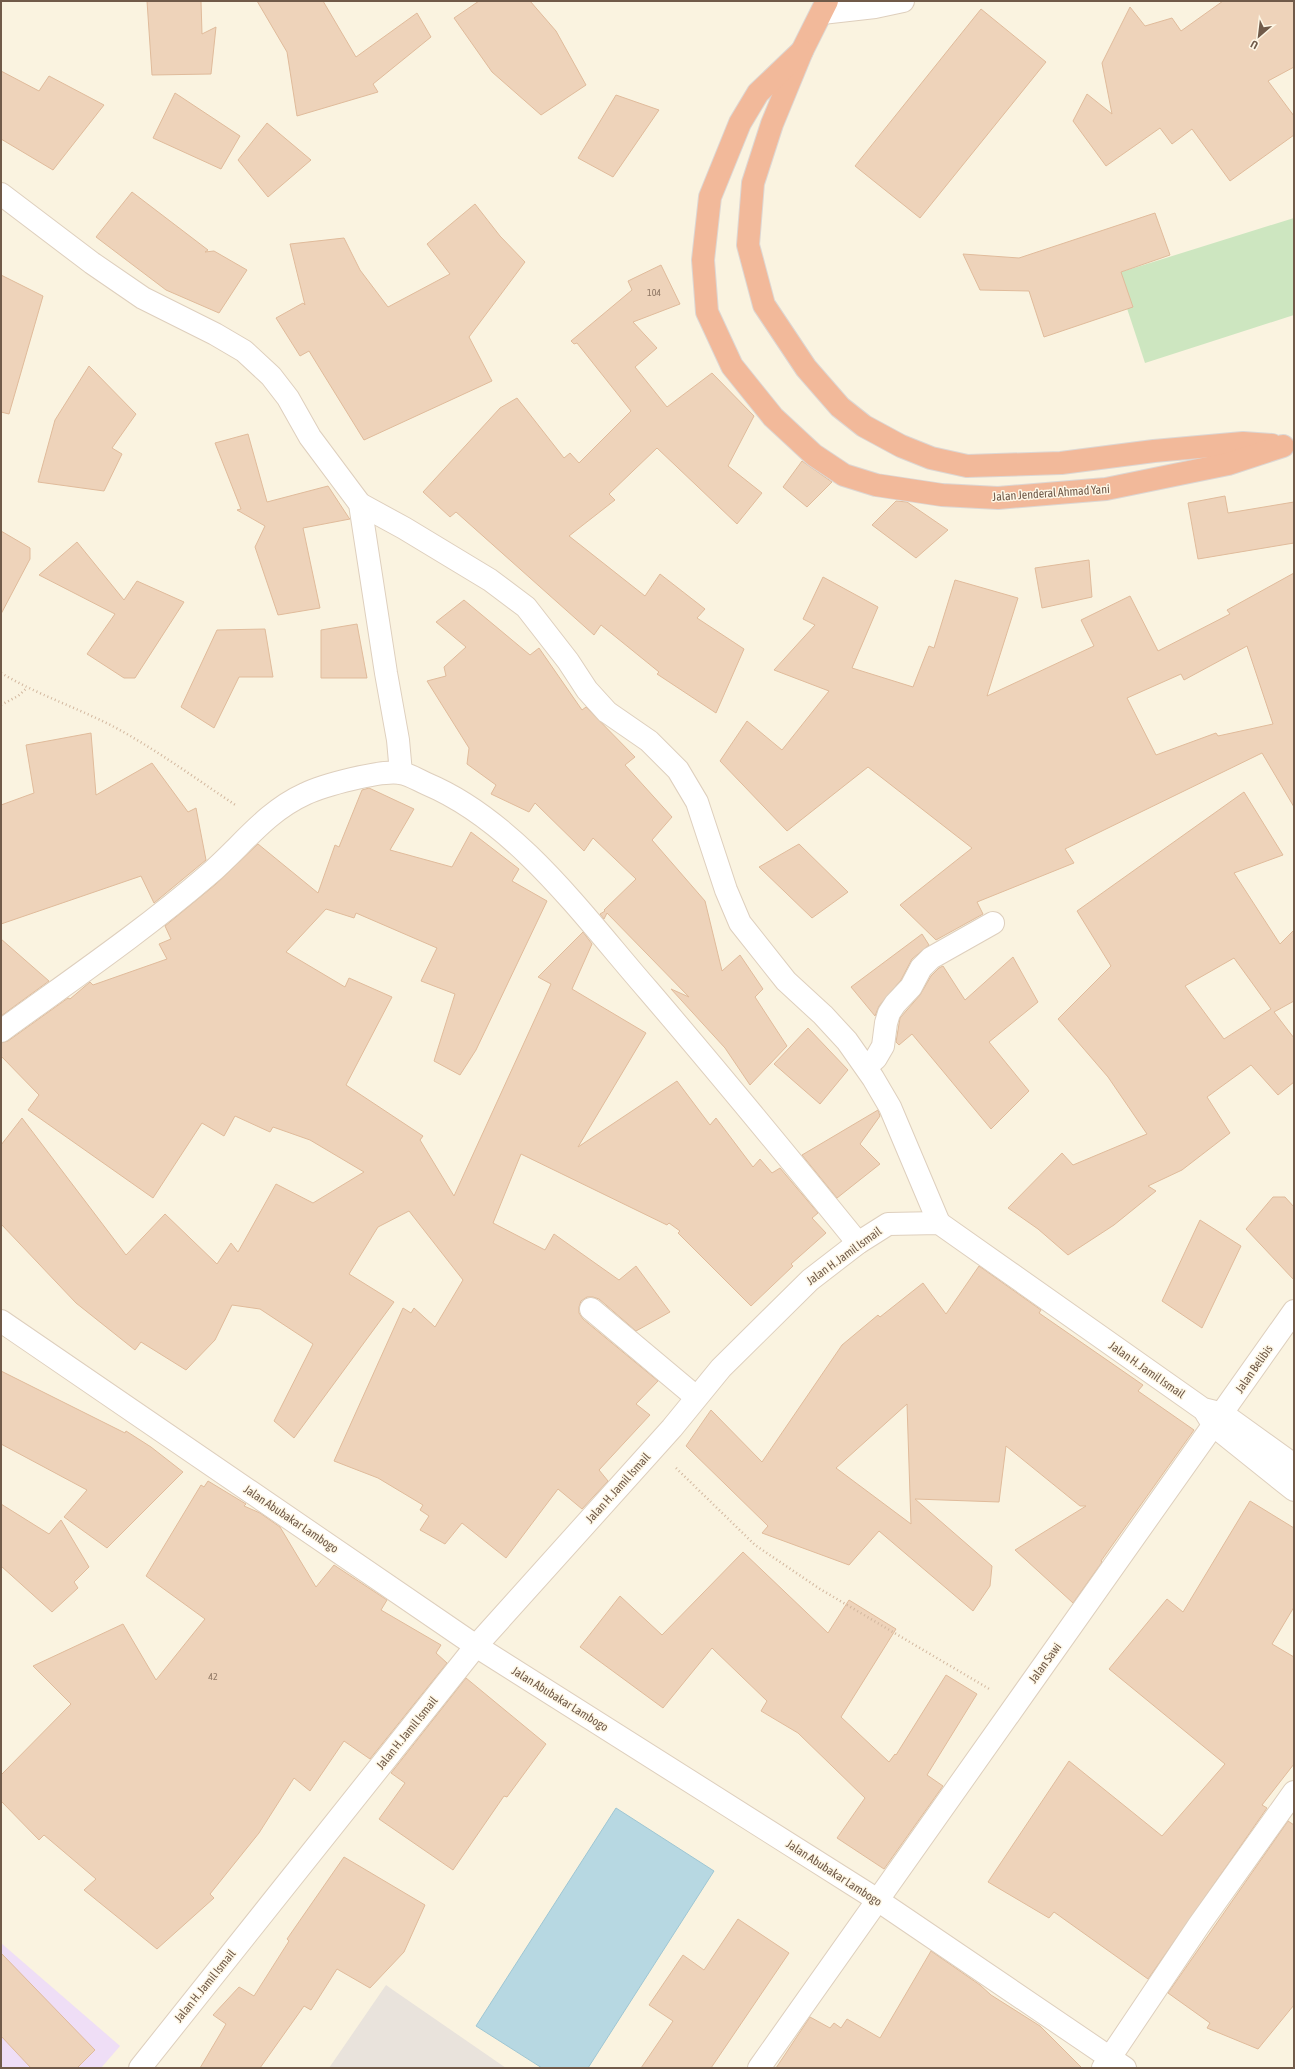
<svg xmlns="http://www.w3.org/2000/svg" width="1295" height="2069" viewBox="0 0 1295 2069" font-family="'Asap Condensed',sans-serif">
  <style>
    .industrial { fill: #e9e3dc }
    .education { fill: #efdef6 }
    .green { fill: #cde6c0 }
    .water { fill: #b7d8e2; stroke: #9ec6d3 }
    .building { fill: #eed3ba; stroke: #e0bb9b; fill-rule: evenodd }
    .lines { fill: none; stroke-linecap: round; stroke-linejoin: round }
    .minor-casing { stroke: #decfbd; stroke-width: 24 }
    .highway-casing { stroke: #ddd7d3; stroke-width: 24 }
    .path { stroke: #d2b79e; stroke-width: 2.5; stroke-dasharray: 1 3; stroke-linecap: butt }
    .minor { stroke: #fff; stroke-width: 22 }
    .highway { stroke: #f2b99a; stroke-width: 22 }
    .labels { text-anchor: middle; stroke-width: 3; stroke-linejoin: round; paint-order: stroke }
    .number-label { font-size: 10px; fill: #907865 }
    .street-label { font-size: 12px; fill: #705a49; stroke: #fef7e6 }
  </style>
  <rect width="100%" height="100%" fill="#faf3e0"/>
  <polygon class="industrial" points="386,1985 393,1990 506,2068 329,2068"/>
  <polygon class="education" points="1,1943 120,2046 101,2068 1,2068"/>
  <polygon class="green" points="1294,218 1294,315 1145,363 1117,278 1121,272"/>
  <polygon class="water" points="616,1808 714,1871 588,2068 542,2068 476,2026"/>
  <g class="building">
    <polygon points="147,1 201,1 202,34 216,27 211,74 152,75"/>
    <polygon points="257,1 323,1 356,57 417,13 431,37 373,84 378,92 297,116 287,52"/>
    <polygon points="479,1 530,1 556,31 586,85 541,115 492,72 454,18"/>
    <polygon points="1223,1 1294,1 1294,67 1268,81 1294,116 1294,135 1230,181 1192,129 1172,144 1160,128 1106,166 1073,121 1087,94 1112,114 1102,63 1130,7 1145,26 1172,18 1181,31"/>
    <polygon points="981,9 1046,62 920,218 855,166"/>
    <polygon points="1,71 39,91 49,76 104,105 53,170 1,139"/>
    <polygon points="175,93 240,136 221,169 153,138"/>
    <polygon points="616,95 659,110 613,177 578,158"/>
    <polygon points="267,123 311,160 268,197 238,160"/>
    <polygon points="132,192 208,250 205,252 214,251 247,270 219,313 166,290 96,237"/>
    <polygon points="475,204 500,236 525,262 469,337 492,381 364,440 309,351 300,356 276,318 303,303 305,305 290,244 344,238 360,270 388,307 450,274 427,244"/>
    <polygon points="1155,213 1170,255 1121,272 1133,307 1044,337 1029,291 980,290 963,254 1019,258"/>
    <polygon points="661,265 680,304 633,322 657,348 635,367 667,407 712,373 754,416 728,466 762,493 737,524 657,448 609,494 615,500 569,536 645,596 660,574 705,609 697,618 744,649 716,713 657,674 659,672 601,625 594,635 456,512 450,517 423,492 500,408 517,398 564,458 570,453 579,463 631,411 577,343 574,344 571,341 632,290 628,281"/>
    <polygon points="1,275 43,296 9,414 1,412"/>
    <polygon points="89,366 136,414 112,448 122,454 104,491 38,482 55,420"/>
    <polygon points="248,434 267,502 328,486 349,518 350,519 303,528 320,608 278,615 255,547 265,526 237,510 241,509 215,443"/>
    <polygon points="802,461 832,482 807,507 783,487"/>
    <polygon points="1225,496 1228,513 1294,502 1294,543 1198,559 1188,503"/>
    <polygon points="896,501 907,502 948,530 916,558 872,525"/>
    <polygon points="1,531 30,548 30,559 1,614"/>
    <polygon points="77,542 124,600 137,581 184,602 135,678 124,678 87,654 115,614 39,575"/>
    <polygon points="1089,560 1092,597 1042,608 1035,568"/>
    <path d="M1294,573V807L1262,753L1065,849L1074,863L977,902L983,914L936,940L900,905L972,848L868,767L787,831L720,761L747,721L782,750L829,691L774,670L815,625L803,619L823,577L878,607L852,668L913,687L929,646L934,648L955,580L1018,598L987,696L1094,646L1081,620L1130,596L1158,651L1230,614L1227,610ZM1247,646L1273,724L1218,736L1216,733L1156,755L1127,698L1181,674L1184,680Z"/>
    <polygon points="464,600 530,655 539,648 582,710 586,707 635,757 625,765 672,817 652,840 705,901 722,971 740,955 763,989 755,997 787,1046 750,1085 725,1048 671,989 689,997 607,913 604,919 600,914 605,911 604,910 636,879 593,838 584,851 535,803 529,812 491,794 496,785 467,764 469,748 427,681 446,676 444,667 466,647 436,622"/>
    <polygon points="357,624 367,678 321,678 321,630"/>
    <polygon points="265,629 273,677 239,677 214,728 181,707 217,630"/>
    <polygon points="91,733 96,795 152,763 188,812 196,808 206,860 154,903 141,876 1,924 1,805 34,793 26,745"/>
    <polygon points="369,788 414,809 390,850 452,867 471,832 519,869 512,881 547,901 476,1050 460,1075 434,1061 455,994 421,981 437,948 356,913 354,918 326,909 286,952 345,987 349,978 392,997 346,1085 423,1136 420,1140 454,1196 551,984 538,977 583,932 592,944 572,989 646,1033 578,1147 677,1081 710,1125 716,1118 753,1167 760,1159 772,1173 780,1168 818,1213 812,1218 826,1233 791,1264 793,1266 751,1306 678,1233 680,1231 669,1223 667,1225 521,1154 493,1223 545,1250 554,1234 619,1280 636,1266 670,1312 636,1331 599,1299 593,1297 587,1297 581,1301 579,1307 579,1313 583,1319 658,1381 636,1404 650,1415 599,1470 608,1481 582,1509 558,1489 506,1558 462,1523 445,1544 420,1530 429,1516 420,1510 423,1505 378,1478 334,1461 403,1308 411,1313 414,1308 435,1327 463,1280 409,1211 378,1227 349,1274 394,1302 294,1438 274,1421 313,1344 260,1309 232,1305 215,1340 186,1370 141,1342 135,1350 76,1303 1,1224 1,1145 22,1118 126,1255 165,1214 217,1264 231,1243 238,1252 276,1184 313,1203 364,1172 310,1140 273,1127 270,1132 235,1116 224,1136 202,1123 153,1198 28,1110 39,1095 1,1056 1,1043 8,1041 68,998 70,999 90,982 93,985 167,959 159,944 171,939 165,926 216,884 258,844 318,893 335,845 339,847 362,790"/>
    <path d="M1244,792L1283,855L1234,873L1280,944L1294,930V1001L1274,1012L1294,1038V1082L1278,1095L1251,1065L1207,1097L1230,1133L1182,1170L1148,1186L1156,1191L1114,1225L1068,1255L1038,1229L1008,1208L1062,1153L1073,1165L1147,1134L1108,1077L1058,1019L1111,966L1077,911ZM1234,958L1271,1009L1224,1039L1185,986Z"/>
    <polygon points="799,844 848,892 812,918 759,867"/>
    <polygon points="922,934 929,945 912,959 901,980 879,1006 875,1016 851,987"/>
    <polygon points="1,939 49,981 1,1016"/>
    <polygon points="1013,957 1038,1002 989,1042 1029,1091 991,1129 912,1034 899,1045 896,1042 900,1018 920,995 931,976 939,968 943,966 965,1000"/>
    <polygon points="808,1028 848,1070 820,1104 774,1064"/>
    <polygon points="878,1110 880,1116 860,1144 880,1164 837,1198 802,1155"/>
    <polygon points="1273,1197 1285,1197 1294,1207 1294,1280 1246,1229"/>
    <polygon points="1200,1220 1241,1246 1202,1328 1162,1301"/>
    <path d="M979,1266L1041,1310L1039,1313L1143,1385L1138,1391L1194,1430L1101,1561L1102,1562L1073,1603L1015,1550L1086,1506H1080L1006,1446L999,1502L915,1499L992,1566L990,1586L973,1611L879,1531L849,1565L762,1533L768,1526L686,1446L711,1410L762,1462L842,1345L878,1315L880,1317L923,1283L946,1314ZM907,1404L910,1495L911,1524L836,1468Z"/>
    <polygon points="1,1371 125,1433 126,1431 151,1447 183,1472 107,1548 64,1517 87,1490 1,1444"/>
    <polygon points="208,1481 246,1504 244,1506 260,1513 280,1527 316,1587 334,1565 387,1600 381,1610 441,1645 436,1653 447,1663 370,1759 344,1741 310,1791 294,1778 259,1833 210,1894 214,1898 157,1949 84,1890 96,1879 44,1835 39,1840 1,1801 1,1775 71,1704 33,1666 123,1624 156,1680 205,1619 146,1576 201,1485 204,1487"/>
    <polygon points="1250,1501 1294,1528 1294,1607 1272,1644 1294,1657 1294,1764 1262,1805 1267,1808 1148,1979 1054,1912 1049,1918 988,1882 1069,1761 1162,1836 1225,1764 1109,1669 1167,1599 1183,1612"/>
    <polygon points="1,1504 49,1534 61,1520 89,1567 74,1582 78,1588 52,1612 1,1566"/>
    <polygon points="743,1552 828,1633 849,1600 896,1629 841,1717 889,1762 895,1754 896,1755 946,1675 977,1694 927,1775 943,1786 884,1869 837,1838 865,1798 798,1733 761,1711 767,1701 712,1648 663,1708 580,1647 620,1596 662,1635"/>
    <polygon points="466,1678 546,1744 507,1797 504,1796 453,1870 379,1819 405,1783 391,1773"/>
    <polygon points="1288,1821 1294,1825 1294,2005 1258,2049 1207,2028 1210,2023 1168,1993"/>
    <polygon points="344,1857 425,1905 404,1952 370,1988 337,1969 311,2010 304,2006 260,2068 200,2068 226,2024 213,2015 239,1987 254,1996 289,1941 287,1939"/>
    <polygon points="738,1919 789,1953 711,2068 641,2068 673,2021 649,2005 683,1955 704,1970"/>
    <polygon points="931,1951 980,1985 991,1995 1040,2026 1082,2068 776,2068 810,2017 830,2028 834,2023 841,2028 847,2019 880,2038"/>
    <polygon points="1,1953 95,2050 77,2068 31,2068 1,2036"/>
  </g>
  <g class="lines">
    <defs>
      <g id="minor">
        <polyline points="822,13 875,7 903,1"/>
        <polyline points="1,194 92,263 143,298 215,334 244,351 271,376 288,398 310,437 360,504 386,673 398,740 401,773"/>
        <polyline points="360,504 404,528 490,580 526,607 568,661 587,690 607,712 649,741 678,770 697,802 726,890 740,923 786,981 823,1015 847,1041 873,1078 890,1107 939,1223"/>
        <path d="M1,1031C71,980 143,931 208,875C241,847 265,812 305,794C323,785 381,770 400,773C409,774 418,780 427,784C517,822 585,918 648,990C719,1073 789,1158 858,1243"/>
        <polyline points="866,1067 876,1058 883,1046 886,1023 889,1013 895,1004 911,987 921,968 931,958 993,923"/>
        <polyline points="591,1309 696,1397"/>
        <polyline points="1,1321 476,1646 876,1899 1125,2068"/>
        <polyline points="1206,1413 1214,1426 1294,1490"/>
        <polyline points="140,2068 476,1646 672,1428 721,1368 810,1280 858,1243 888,1224 939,1223 1203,1409 1223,1414 1294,1465"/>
        <path d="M759,2068C936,1815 1117,1564 1294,1311"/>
        <polyline points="1103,2068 1199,1925 1294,1792"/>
      </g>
      <g id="highway">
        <polyline points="827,1 802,51 772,124 753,183 748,245 764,305 806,368 840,407 864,426 901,446 931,458 967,466 1061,463 1154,451 1243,443 1272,445"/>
        <polyline points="802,51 758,93 740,123 710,197 703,260 707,312 732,366 773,417 814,455 844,475 876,485 942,495 998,498 1106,489 1228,464 1283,446"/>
      </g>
    </defs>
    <use href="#minor" class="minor-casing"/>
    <use href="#highway" class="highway-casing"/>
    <g class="path">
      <path d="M1,673C43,698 91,712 132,737C168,758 202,783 237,806"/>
      <polyline points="1,705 18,696 27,688"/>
      <polyline points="676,1468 755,1545 820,1589 991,1690"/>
    </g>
    <use href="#minor" class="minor"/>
    <use href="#highway" class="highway"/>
  </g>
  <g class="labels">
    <g class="number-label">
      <text x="654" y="296">104</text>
      <text x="213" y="1680">42</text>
    </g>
    <g class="street-label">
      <text transform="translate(1051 493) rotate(-4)" y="4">Jalan Jenderal Ahmad Yani</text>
      <text transform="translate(844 1256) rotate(-36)" y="4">Jalan H. Jamil Ismail</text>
      <text transform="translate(1254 1369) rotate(-55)" y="4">Jalan Belibis</text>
      <text transform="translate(1147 1370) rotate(35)" y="4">Jalan H. Jamil Ismail</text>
      <text transform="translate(618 1488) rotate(-48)" y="4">Jalan H. Jamil Ismail</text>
      <text transform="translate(291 1519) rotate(34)" y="4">Jalan Abubakar Lambogo</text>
      <text transform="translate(1045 1663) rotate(-54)" y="4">Jalan Sawi</text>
      <text transform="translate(560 1699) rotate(32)" y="4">Jalan Abubakar Lambogo</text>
      <text transform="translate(407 1733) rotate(-51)" y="4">Jalan H. Jamil Ismail</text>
      <text transform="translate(834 1873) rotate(33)" y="4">Jalan Abubakar Lambogo</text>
      <text transform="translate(205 1986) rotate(-51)" y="4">Jalan H. Jamil Ismail</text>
    </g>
  </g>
  <rect width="1295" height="2069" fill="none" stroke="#705a49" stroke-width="4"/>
  <g transform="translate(1259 36) rotate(208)" stroke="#fef7e6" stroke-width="3" paint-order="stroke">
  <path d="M0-3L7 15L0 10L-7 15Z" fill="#705a49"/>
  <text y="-6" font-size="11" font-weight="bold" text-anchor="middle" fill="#705a49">U</text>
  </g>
</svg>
